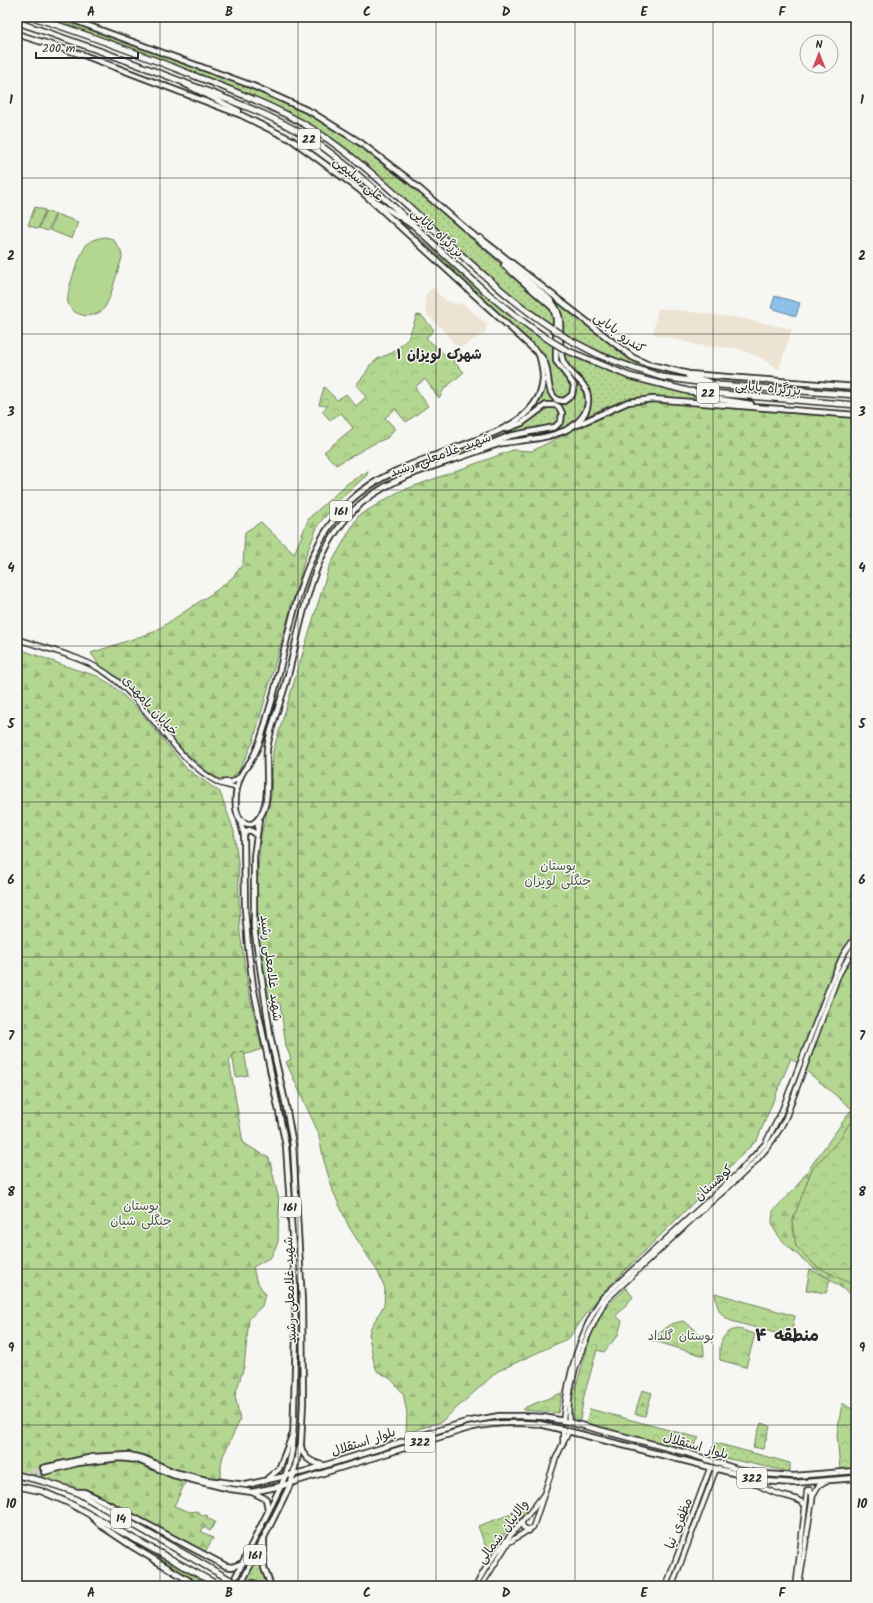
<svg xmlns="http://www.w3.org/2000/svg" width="873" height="1603" viewBox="0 0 873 1603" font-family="Kalam,'Playpen Sans Arabic',sans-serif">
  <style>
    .built { fill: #ede3d3 }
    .grass { fill: url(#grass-dots); stroke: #6f805e }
    .forest { fill: url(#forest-firs); stroke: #6f805e }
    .park { fill: url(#park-crowns); stroke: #6f805e }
    .pitch { fill: #b3d690; stroke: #6f805e }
    .water { fill: #8dbfe9; stroke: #66849d }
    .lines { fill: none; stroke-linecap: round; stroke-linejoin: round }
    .primary-tunnel { stroke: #cdcdca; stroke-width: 4.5; stroke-dasharray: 4.5 2; stroke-linecap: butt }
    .secondary-casing { stroke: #2b2b2b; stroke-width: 7 }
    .primary-casing { stroke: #2b2b2b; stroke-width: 8 }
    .highway-casing { stroke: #2b2b2b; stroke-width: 8 }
    .secondary { stroke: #f6f6f2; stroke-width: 4 }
    .primary { stroke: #f6f6f2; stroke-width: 4.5 }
    .highway { stroke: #f6f6f2; stroke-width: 5 }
    .highway-bridge-casing { stroke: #2b2b2b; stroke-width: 8; stroke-linecap: butt }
    .highway-bridge { stroke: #f6f6f2; stroke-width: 5 }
    .grid { fill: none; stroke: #2b2b2b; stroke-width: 1; stroke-opacity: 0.55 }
    .labels { text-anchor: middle; stroke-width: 3; stroke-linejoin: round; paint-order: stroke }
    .shield { fill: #f6f6f2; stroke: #686867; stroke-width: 1 }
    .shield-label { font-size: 12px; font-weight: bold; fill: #2b2b2b }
    .street-label { font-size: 13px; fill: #2b2b2b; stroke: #f6f6f2 }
    .park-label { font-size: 13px; fill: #4d5644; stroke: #f6f6f2 }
    .neighbourhood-label { font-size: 14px; font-weight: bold; fill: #2b2b2b; stroke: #f6f6f2 }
    .district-label { font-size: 17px; font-weight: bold; fill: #2b2b2b; stroke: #f6f6f2 }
    .neatline { fill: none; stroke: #2b2b2b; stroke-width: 1.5 }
    .grid-label { font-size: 13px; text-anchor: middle; font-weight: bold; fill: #2b2b2b }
  </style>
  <defs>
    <pattern id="grass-dots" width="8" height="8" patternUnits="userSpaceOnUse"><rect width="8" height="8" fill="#b3d690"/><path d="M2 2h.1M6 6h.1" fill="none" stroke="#9ab87c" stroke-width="1.8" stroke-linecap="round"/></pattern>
    <pattern id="forest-firs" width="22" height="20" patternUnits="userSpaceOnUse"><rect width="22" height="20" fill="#b3d690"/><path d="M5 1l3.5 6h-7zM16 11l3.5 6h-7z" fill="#9ab87c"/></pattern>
    <pattern id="park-crowns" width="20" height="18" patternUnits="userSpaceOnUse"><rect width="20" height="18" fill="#b3d690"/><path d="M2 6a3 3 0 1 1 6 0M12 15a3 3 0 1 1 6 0" fill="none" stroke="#9ab87c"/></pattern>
  </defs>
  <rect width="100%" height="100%" fill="#f6f6f2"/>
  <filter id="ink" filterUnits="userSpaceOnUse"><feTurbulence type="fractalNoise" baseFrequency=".025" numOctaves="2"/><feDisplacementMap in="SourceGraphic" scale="8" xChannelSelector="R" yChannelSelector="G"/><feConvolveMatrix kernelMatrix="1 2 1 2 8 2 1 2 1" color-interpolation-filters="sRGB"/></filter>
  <g filter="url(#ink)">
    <g class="built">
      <polygon points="432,288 446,301 464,305 487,324 485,333 464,346 459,347 454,344 440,326 439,327 426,313 425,295"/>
      <polygon points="658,308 733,317 792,329 779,369 757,356 735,348 703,346 653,334"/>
    </g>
    <g class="grass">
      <polygon points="43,17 60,17 70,20 244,85 305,111 361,148 410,185 550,307 553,314 555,328 509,293 363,162 306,122 240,90"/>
      <path d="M374,201C436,247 488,307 554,347C555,371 562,368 573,385L572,393L563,399L557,398C546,385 552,366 540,352Z"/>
      <path d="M554,298L627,355L657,369L695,379C648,372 605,355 563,333L562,318Z"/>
      <path d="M557,348L560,351V354C568,366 582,380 586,393C595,427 548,433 526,437C518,438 509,441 502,440L557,428L562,423L564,414L554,403C542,402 523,420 512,426C536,409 548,395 544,364C547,381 543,400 565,402L574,396L576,384C567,367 559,372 557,348Z"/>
      <path d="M563,352C622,382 685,395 750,405C696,401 630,385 582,420C587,414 589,408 589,400C589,376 565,373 563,352Z"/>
      <path d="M551,405C560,409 561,412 559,421L551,427L501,437L396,478L365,497L362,494L397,474L519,426L544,407Z"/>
      <polygon points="716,1443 790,1463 790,1472 720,1457 712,1448"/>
      <polygon points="104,1525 212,1586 197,1586"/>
      <polygon points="262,1547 261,1567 268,1586 255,1581 247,1584 244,1582"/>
    </g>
    <g class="forest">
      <path d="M652,401L856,418V1298C837,1284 779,1247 773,1226C771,1222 773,1216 773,1211L796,1187L852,1109L791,1058L757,1140L601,1294L569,1338L498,1371L441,1422L406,1433L407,1413L403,1393L391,1379L377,1371L374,1363L369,1337L370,1329L384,1305L385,1288L378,1272L349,1227L333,1191L324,1161L318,1132L286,1062L291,1059L286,1046L280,1003L269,1002L258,933L257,882L261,835L271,796L273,751L329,567L358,516L398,492L513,450L532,451L625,404Z"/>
      <polygon points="368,471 367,475 339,500 318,525 305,558 253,742 239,771 231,779 222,780 210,774 176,744 123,682 99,665 91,653 154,632 217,590 233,577 243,564 245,532 261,522 294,554 309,518 348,483"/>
      <polygon points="17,648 71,668 97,676 112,685 139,710 187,769 220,792 234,831 238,862 240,933 249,993 262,1049 229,1060 243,1143 269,1158 279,1200 278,1242 271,1257 253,1267 256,1280 265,1294 262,1306 249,1319 244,1367 235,1395 240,1420 223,1456 221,1465 221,1487 144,1462 135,1461 186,1481 174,1506 190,1512 196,1511 204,1516 205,1515 208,1516 207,1518 215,1522 210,1531 204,1527 201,1531 213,1538 205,1552 88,1492 40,1476 44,1475 44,1472 26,1477 17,1475"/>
      <polygon points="642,1390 652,1393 645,1416 635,1414"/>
      <polygon points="761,1423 770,1426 763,1449 753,1447"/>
    </g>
    <g class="park">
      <polygon points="417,315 422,316 434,330 426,338 446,356 461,350 453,361 464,372 444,389 439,398 425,379 415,387 428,406 406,422 395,409 385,418 395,428 387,438 373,444 336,465 324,452 353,428 341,413 330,420 322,411 328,406 319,405 324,387 337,400 346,394 356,406 366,397 356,385 366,373 370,365 379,358 392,353 408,339"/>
      <polygon points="856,1113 856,1277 849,1283 816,1266 796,1246 792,1222 812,1169 839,1140"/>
      <polygon points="810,1269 830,1279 826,1293 806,1290"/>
      <polygon points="626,1288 633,1297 616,1316 622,1321 618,1335 604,1352 597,1350 584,1396 580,1420 574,1420 570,1405 592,1333 605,1308"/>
      <path d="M715,1293L795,1316L790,1337L731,1321C718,1314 717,1307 715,1293Z"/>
      <path d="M683,1321C699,1331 704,1336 704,1356L651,1340L671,1324Z"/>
      <path d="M739,1329L755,1334L746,1367L720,1360C719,1344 721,1331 739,1329Z"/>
      <polygon points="562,1393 558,1413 523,1410 526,1407"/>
      <polygon points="842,1403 850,1408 856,1409 856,1468 840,1470 837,1434"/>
      <polygon points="590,1409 699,1438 691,1449 685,1449 586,1423"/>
      <polygon points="531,1507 500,1539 489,1556 478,1526"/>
    </g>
    <g class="pitch">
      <polygon points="35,207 45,210 38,229 28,225"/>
      <polygon points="46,211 55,214 48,231 39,228"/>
      <polygon points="56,214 78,222 72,239 50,230"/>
      <path d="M105,237L113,239L121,251L122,258C117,271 112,295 105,307C96,320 73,318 68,303C65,293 81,250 88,243C93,239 99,238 105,237Z"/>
      <polygon points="244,1051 248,1075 236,1077 232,1054"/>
    </g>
    <polygon class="water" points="775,296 800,303 796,316 771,308"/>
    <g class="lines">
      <g class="primary-tunnel">
        <polyline points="18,1476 43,1468"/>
        <polyline points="17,1480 44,1472"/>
      </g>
      <defs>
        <g id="secondary">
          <path d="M17,639C47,649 89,658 113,678C152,709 174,759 219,783C225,785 231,786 237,788"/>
          <polyline points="224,782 232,782 240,777"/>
          <path d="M563,1421C567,1379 579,1334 602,1298L739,1172L765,1144L781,1113L834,975L843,955L856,936"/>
          <path d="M569,1422C565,1381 586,1337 605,1301C637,1271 669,1241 701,1211C733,1182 768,1157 786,1117L838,976L856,944"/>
          <polyline points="563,1443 563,1429"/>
          <path d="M743,1477C755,1483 766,1490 778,1494C787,1497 799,1498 805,1505"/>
          <polyline points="522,1523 523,1527 529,1531"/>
          <path d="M476,1586C493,1550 522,1525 544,1494"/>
          <polyline points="481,1586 508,1543 533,1527 556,1458 569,1431"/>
          <polyline points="666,1586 710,1468"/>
          <polyline points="672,1586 716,1469"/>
          <polyline points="796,1586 807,1490 810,1490 812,1495 812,1504"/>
          <polyline points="799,1586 813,1495 819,1485 826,1481"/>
        </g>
        <g id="primary">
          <polyline points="65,17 253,86 311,112 361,143 408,179 473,235"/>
          <path d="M17,34L86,56L241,115L292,140L360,190L539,354C553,368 543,389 557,400L564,401L572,395L574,385L556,361V318L553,308L504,265"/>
          <polyline points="185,84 239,111"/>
          <polyline points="371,198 410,224"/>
          <path d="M471,233L547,297C570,318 554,337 563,361C569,376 588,381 588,399C589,413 578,424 566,430C546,439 524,440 502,443C490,446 477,452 464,456C425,469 381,481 352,512C307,558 302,627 285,686C279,707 270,728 267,749C265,770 274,812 252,824C230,825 235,791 240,778C242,772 246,767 250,762C261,745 265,723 271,704C290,636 298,551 351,500C383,470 431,458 471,442C494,433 519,425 534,404C546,388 544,372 539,354"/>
          <polyline points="480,238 632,357 647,364 689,374 856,387"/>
          <polyline points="688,376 710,382"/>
          <polyline points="695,393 712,398 751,404"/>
          <polyline points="577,425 628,402 653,399 856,415"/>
          <polyline points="475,450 509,436 555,427 561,421 562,413 559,407 555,405 546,405 522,423 506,429"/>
          <polyline points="244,835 247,831 250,830 256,834"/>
          <path d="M301,1446C303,1458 311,1462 322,1465"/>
          <polyline points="43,1468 93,1457 129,1455 145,1459 174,1472 206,1480 246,1485 303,1472 466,1422 499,1416 522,1416 543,1417 569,1422 687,1453 743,1471 764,1474 794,1476 856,1471"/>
          <path d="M44,1472L78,1463L120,1458L138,1460L173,1475L230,1489L252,1492L281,1486L469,1428C492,1422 515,1422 540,1424L765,1481L794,1483L856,1478"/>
          <polyline points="268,1478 279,1469 292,1436"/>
          <polyline points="76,1492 84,1492 97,1498 226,1566 232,1567 243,1563"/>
          <polyline points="252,1492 266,1499 268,1509"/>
          <polyline points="92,1517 103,1527 130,1545 188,1580 195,1586"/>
          <polyline points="264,1539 264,1568 271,1586"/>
          <polyline points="231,1586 281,1486 289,1466 293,1444 296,1332 294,1264 286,1146 253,986 248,946 245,909 244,835 240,820"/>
          <polyline points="240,1586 291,1483 301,1443 303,1402 302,1301 293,1145 286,1106 271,1040 254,927 254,857 259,820"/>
          <polyline points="249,1586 253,1583 262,1586"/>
        </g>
        <g id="highway">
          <path d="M33,17C88,35 142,55 195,76C241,94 288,111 329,140C408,196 471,275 553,329"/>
          <path d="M17,22C76,42 135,63 193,86C238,103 285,120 324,148C404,207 467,287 551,341"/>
          <polyline points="568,339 601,356 631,367 662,377 719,385 856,395"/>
          <polyline points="566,350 629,376 688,391 856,405"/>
          <polyline points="17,1475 42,1481 76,1492 220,1574"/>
          <polyline points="17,1486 41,1491 67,1502 220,1586"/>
        </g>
      </defs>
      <use href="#secondary" class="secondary-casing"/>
      <use href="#primary" class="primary-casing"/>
      <use href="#highway" class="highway-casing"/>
      <use href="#secondary" class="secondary"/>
      <use href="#primary" class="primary"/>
      <use href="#highway" class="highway"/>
      <defs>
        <g id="highway-bridge">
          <polyline points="553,329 568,339"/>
          <polyline points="551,341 566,350"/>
          <polyline points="220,1574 241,1586"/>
        </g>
      </defs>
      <use href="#highway-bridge" class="highway-bridge-casing"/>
      <use href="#highway-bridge" class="highway-bridge"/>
    </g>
  </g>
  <path class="grid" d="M160,17V1586M298,17V1586M436,17V1586M575,17V1586M713,17V1586M17,178H856M17,334H856M17,490H856M17,646H856M17,802H856M17,957H856M17,1113H856M17,1269H856M17,1425H856"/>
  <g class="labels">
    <g class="shield">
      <rect x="298" y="129" width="22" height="20" rx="3"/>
      <rect x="697" y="383" width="22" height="20" rx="3"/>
      <rect x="330" y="501" width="22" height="20" rx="3"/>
      <rect x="279" y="1197" width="22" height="20" rx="3"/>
      <rect x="405" y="1432" width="30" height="20" rx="3"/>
      <rect x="737" y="1468" width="30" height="20" rx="3"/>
      <rect x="111" y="1508" width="20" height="20" rx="3"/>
      <rect x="244" y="1545" width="22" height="20" rx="3"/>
    </g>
    <g class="shield-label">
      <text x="309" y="143">22</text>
      <text x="708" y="397">22</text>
      <text x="341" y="515">161</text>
      <text x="290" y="1211">161</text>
      <text x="420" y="1446">322</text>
      <text x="752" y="1482">322</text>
      <text x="121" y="1522">14</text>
      <text x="255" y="1559">161</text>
    </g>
    <g class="street-label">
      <text transform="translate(359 178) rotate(40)" y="5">علی سلیمی</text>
      <text transform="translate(438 232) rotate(43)" y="5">بزرگراه بابایی</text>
      <text transform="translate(620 332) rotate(36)" y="5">کندرو بابایی</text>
      <text transform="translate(768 387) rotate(5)" y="5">بزرگراه بابایی</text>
      <text transform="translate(440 454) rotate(-20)" y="5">شهید غلامعلی رشید</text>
      <text transform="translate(151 705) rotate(48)" y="5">خیابان یامهدی</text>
      <text transform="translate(272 968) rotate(83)" y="5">شهید غلامعلی رشید</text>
      <text transform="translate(713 1182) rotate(-42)" y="5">کوهستان</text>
      <text transform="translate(289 1290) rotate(-92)" y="5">شهید غلامعلی رشید</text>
      <text transform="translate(363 1441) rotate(-18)" y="5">بلوار استقلال</text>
      <text transform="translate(696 1445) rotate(16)" y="5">بلوار استقلال</text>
      <text transform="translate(678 1523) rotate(-69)" y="5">مظفری نیا</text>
      <text transform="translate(502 1531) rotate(-53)" y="5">والائیان شمالی</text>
    </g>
    <g class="park-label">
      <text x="558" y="870">بوستان<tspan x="558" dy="15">جنگلی لویزان</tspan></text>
      <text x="141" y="1210">بوستان<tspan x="141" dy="15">جنگلی شیان</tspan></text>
      <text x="681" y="1340">بوستان گلداد</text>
    </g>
    <g class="neighbourhood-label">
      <text x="439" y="359">شهرک لویزان ۱</text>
    </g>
    <g class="district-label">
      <text x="787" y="1341">منطقه ۴</text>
    </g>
  </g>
  <rect width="873" height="1603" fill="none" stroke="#f6f6f2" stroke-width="44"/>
  <g transform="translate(819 54)"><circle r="19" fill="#f6f6f2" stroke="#a5a5a2"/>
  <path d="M0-3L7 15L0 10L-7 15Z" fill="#d1495b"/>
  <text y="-6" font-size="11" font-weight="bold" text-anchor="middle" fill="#2b2b2b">N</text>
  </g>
  <path d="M36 52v6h102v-6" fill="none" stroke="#2b2b2b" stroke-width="2"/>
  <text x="42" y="52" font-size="12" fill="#2b2b2b" stroke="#f6f6f2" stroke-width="3" paint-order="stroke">200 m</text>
  <rect x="22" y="22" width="829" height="1559" class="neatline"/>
  <g class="grid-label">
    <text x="91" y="16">A</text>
    <text x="229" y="16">B</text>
    <text x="367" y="16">C</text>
    <text x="506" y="16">D</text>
    <text x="644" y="16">E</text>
    <text x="782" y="16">F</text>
    <text x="11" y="104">1</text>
    <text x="862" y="104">1</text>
    <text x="11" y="260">2</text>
    <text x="862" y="260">2</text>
    <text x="11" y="416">3</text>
    <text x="862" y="416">3</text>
    <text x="11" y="572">4</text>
    <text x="862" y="572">4</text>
    <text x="11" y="728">5</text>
    <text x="862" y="728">5</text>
    <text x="11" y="884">6</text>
    <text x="862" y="884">6</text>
    <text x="11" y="1040">7</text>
    <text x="862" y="1040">7</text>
    <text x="11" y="1196">8</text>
    <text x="862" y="1196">8</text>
    <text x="11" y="1352">9</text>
    <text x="862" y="1352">9</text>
    <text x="11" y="1508">10</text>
    <text x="862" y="1508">10</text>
    <text x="91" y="1597">A</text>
    <text x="229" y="1597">B</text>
    <text x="367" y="1597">C</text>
    <text x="506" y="1597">D</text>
    <text x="644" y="1597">E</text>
    <text x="782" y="1597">F</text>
  </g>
</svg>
